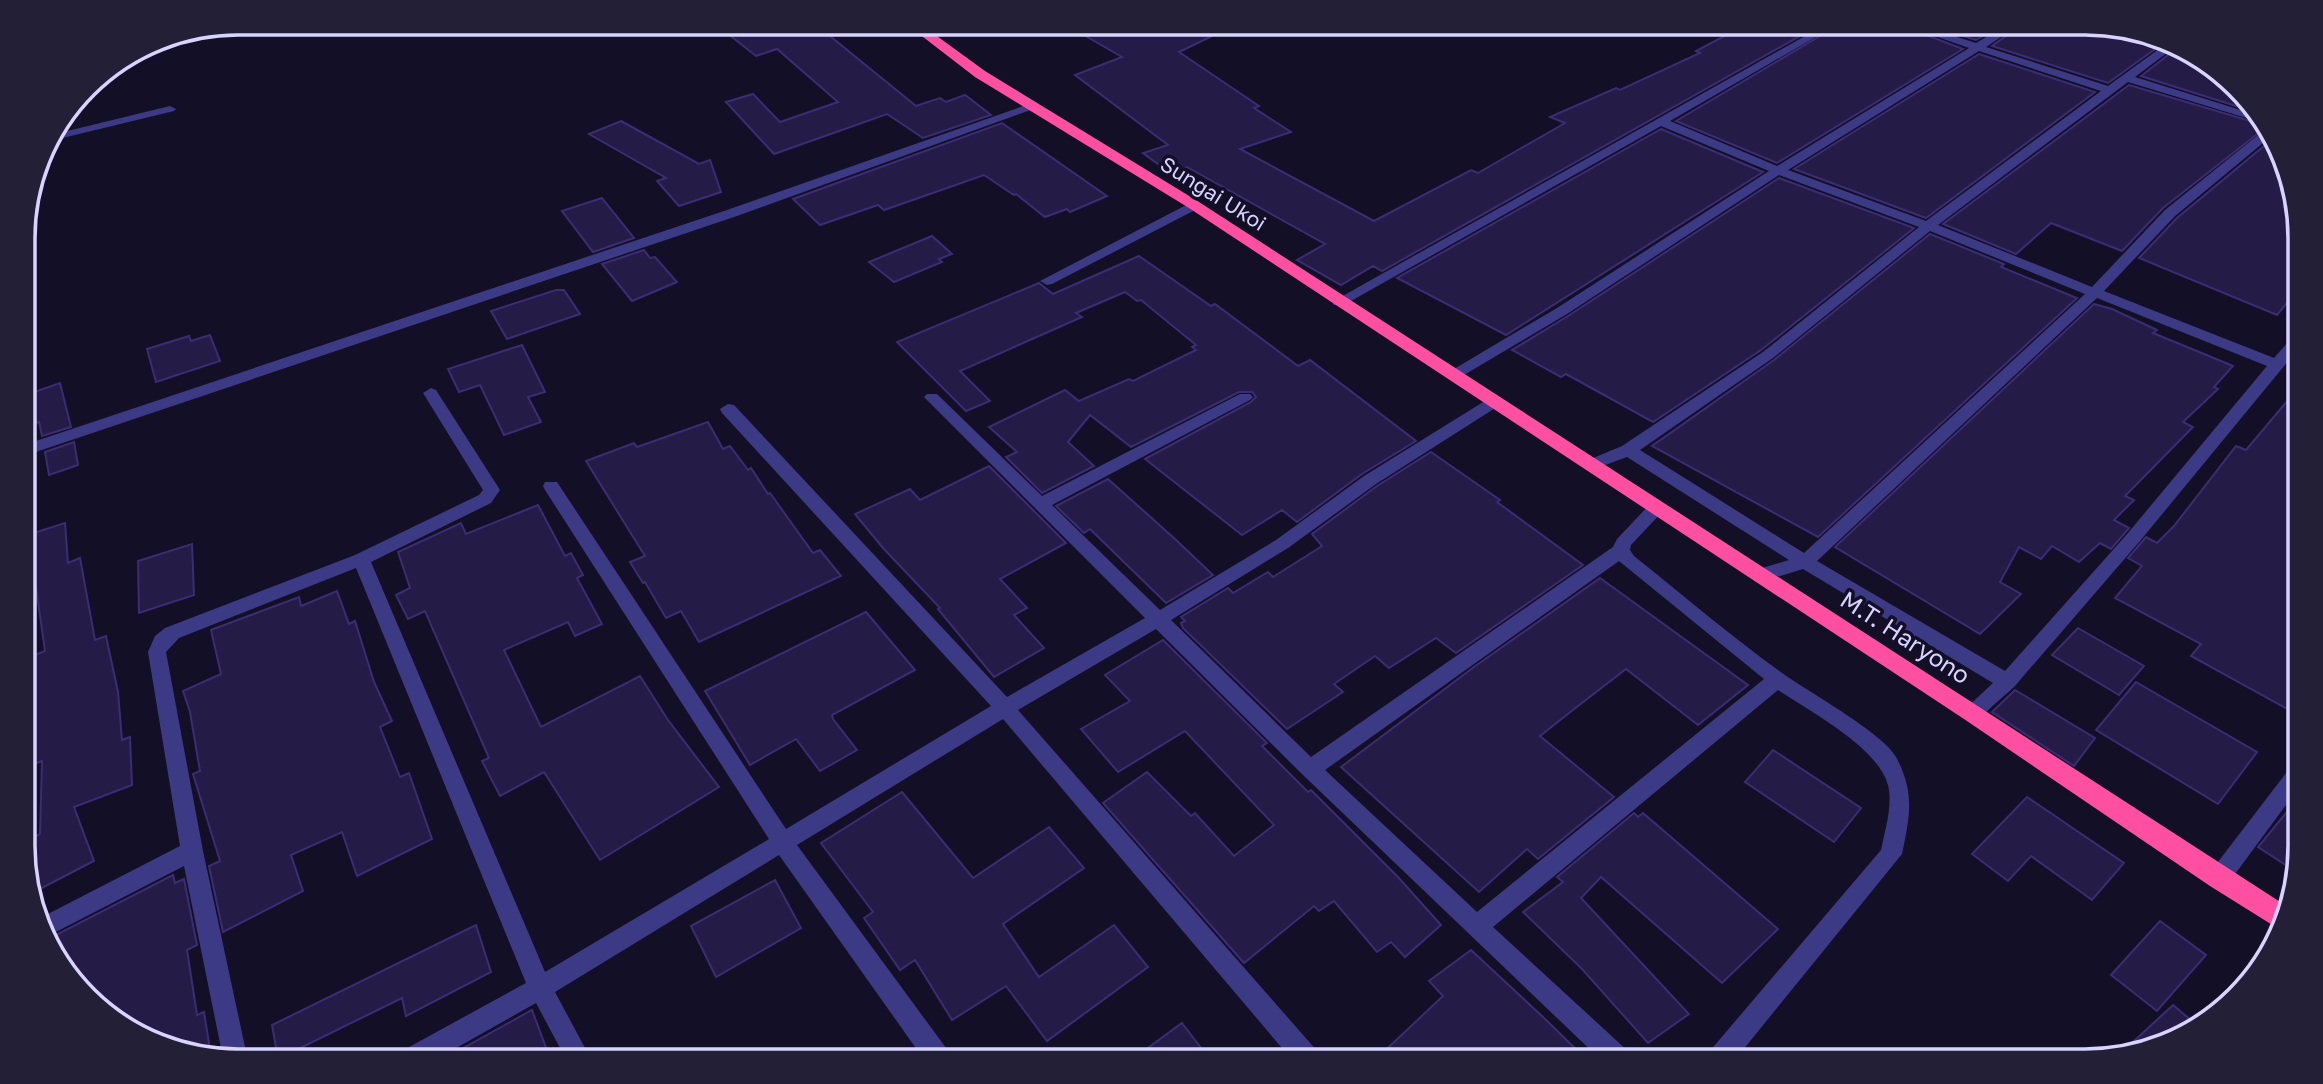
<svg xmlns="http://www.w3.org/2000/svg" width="2323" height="1084" viewBox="0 0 2323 1084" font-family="'Golos Text',sans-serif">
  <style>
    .building { fill: #241b47; stroke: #3b2d73; stroke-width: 2 }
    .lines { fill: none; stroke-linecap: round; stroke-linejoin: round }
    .street { fill: #3d3a85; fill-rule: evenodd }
    .highway { fill: #ff4fa3; fill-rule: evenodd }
    .labels { text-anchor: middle; stroke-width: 7; stroke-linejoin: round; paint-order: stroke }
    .far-street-label { font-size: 21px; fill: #d9d4ff; stroke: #130f26 }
    .street-label { font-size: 24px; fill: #d9d4ff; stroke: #130f26 }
    .rim { fill: none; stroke: #d9d4ff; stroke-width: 3.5 }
  </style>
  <rect width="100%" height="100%" fill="#130f26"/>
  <g class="building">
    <polygon points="768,23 814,23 916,106 940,98 946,102 965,95 991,115 923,138 887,114 774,154 726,102 753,94 780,122 838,102 777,49 756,56 728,34"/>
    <polygon points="1063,23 1239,23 1179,52 1259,106 1254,108 1291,132 1240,149 1374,221 1471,170 1478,173 1565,123 1550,117 1616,88 1620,90 1700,53 1696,51 1749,23 1823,23 1382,271 1373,266 1341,285 1297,260 1325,244 1187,167 1170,173 1143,153 1168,145 1075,75 1122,57"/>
    <polygon points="1842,23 1895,23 1963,49 1777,163 1676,121"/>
    <polygon points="1921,23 2005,23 1976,40"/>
    <polygon points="2024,23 2085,23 2144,35 2141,37 2162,44 2108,83 1992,46"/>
    <polygon points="2177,48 2256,107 2258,113 2141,76"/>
    <polygon points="1979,54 2095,92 1926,218 1794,169"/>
    <polygon points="2129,85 2264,125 2265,128 2163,208 2122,251 2051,223 2016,254 1943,224"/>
    <polygon points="621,121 699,164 710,160 721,192 679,206 657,181 666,178 589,134"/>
    <polygon points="1002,123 1107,196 1070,212 1067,209 1045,217 1016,194 1014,195 984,175 884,210 878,205 820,225 793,199"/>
    <polygon points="1661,129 1763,172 1506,335 1397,278"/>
    <polygon points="2270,141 2298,210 2299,288 2277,315 2139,258 2177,218"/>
    <polygon points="1779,178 1914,228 1761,350 1653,422 1566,374 1561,377 1512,350 1568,316"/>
    <polygon points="602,198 634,238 593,252 562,211"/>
    <polygon points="1930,234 2004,264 2001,267 2077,298 1818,537 1652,446 1774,360"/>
    <polygon points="932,236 952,254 939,259 942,262 894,282 869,262"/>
    <polygon points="644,250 650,258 655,257 677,282 632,301 602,264"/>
    <polygon points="1139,256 1211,306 1215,304 1298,366 1310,360 1416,441 1362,474 1297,522 1282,510 1242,535 1145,459 1251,402 1256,397 1252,392 1239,392 1131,447 1090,415 1068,442 1094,466 1042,493 1006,457 1017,452 989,427 1065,390 1079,401 1129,379 1133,381 1196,350 1192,347 1196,345 1141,300 1137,301 1125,292 1076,313 1082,317 960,371 990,401 966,411 897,342 1039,283 1053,294"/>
    <polygon points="556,290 564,290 580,314 507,339 491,311"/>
    <polygon points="2094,304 2112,309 2157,330 2153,333 2233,366 2214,387 2218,389 2183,422 2193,427 2125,496 2134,500 2114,520 2129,528 2111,549 2100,543 2079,562 2052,546 2041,559 2019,547 2000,582 2021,594 1980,634 1835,547"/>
    <polygon points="210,335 220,361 156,382 147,349 189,336 191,341"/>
    <polygon points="522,345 545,392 528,397 541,422 504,435 480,385 459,392 448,369"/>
    <polygon points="60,383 71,427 42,436 39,422 31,424 26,395"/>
    <polygon points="2299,387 2300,697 2300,716 2191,656 2201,644 2115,598 2142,566 2128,558 2146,537 2157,543 2174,526 2236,446 2246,450"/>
    <polygon points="708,422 723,449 730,446 748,470 751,468 768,494 770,493 813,553 820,550 841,576 699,642 681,611 666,618 645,582 643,583 630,562 645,556 586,461 634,443 637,447"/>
    <polygon points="74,442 78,465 49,475 45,452"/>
    <polygon points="1431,452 1500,500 1497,502 1583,565 1456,653 1436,638 1389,668 1375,656 1334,684 1343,692 1287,729 1183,628 1181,623 1185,621 1181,617 1228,588 1233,593 1268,572 1273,577 1322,546 1312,534 1377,486"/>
    <polygon points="989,466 1066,543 1000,579 1027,608 1014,615 1044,648 994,677 938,609 940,608 883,548 855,514 910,489 920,500"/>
    <polygon points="1108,479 1175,539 1213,575 1166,603 1090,529 1084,533 1056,506"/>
    <polygon points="538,505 565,556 571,553 583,575 577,578 602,624 575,636 568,622 504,650 541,727 640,676 668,720 719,787 600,860 544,772 500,796 482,761 489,758 425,611 408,619 396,595 410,588 398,552 461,523 466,534"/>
    <polygon points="65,523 68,563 80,558 95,640 106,636 118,692 122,740 130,737 132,785 74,807 94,861 32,893 25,875 25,842 40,834 42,761 24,768 24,659 45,651 33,566 24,569 24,536"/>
    <polygon points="192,544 194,595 139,613 138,561"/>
    <polygon points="1600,578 1748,685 1698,725 1626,669 1578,706 1540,736 1614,797 1538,859 1527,849 1479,892 1341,767 1474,667"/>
    <polygon points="337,591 349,624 355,621 374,682 392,721 380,727 400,777 409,773 432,839 357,876 342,832 291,855 303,891 223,932 209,866 220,861 193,774 200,771 190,712 183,691 221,674 211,630 299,597 301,606"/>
    <polygon points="866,612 915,670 832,715 833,719 857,750 820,771 796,739 750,765 705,691"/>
    <polygon points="2078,628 2144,666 2119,695 2052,655"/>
    <polygon points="1163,640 1267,743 1262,746 1308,792 1311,790 1398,877 1441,925 1405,957 1391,942 1377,952 1334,901 1319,911 1314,906 1244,963 1103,803 1147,772 1191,816 1195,813 1234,856 1274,825 1185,731 1118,772 1081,729 1130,701 1105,675"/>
    <polygon points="2136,682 2257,752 2218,804 2096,730"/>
    <polygon points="2015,690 2095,738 2074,766 1992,712"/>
    <polygon points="1773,750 1861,808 1834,842 1745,782"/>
    <polygon points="902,792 973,878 1049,827 1084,868 1003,924 1039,977 1114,925 1148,967 1047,1041 1006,986 952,1020 915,960 900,970 864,918 873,912 821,843"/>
    <polygon points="2300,796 2300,847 2295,871 2258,847"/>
    <polygon points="2027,797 2124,863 2092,900 2031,856 2008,881 1972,854"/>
    <polygon points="1634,813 1638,817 1643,813 1778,929 1722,983 1601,877 1581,898 1689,1014 1648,1043 1582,969 1523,912 1563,882 1557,877"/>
    <polygon points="173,875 175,883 184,879 197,945 187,950 197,1015 204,1012 211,1056 155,1045 67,977 53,944 52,937"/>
    <polygon points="775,880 801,928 716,977 691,926"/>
    <polygon points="2160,921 2206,955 2157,1011 2111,975"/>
    <polygon points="476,925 491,972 406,1016 402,998 278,1059 272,1025"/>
    <polygon points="1471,950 1543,1017 1588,1061 1374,1061 1443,996 1429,981"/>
    <polygon points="2173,1005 2199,1027 2120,1054"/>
    <polygon points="532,1010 551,1061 440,1061"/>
    <polygon points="1182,1023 1211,1061 1130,1061"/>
  </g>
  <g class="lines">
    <g class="street">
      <path d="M1828,23H1840L1670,121L1777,166L1969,48L1898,23H1913L1976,43L2010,23H2022L1986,47L2108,86L2170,41L2176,46L2135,77L2260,116L2263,123L2128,82L1938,225L2092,287L2165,210L2263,131H2266L2269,138L2175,216L2104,291L2274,358L2294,335L2299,334V348L2140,541L2014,687L1979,718L1972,720L1965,718L1962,712L1993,683L1803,569L1761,582L1755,580L1752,575L1755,570L1789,560L1627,457L1592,470L1584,465L1586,461L1622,446L1763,352L1919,227L1779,175L1567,314L1459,378H1449L1446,375L1449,372L1557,308L1769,171L1661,126L1344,305H1334L1332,302ZM1979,51L2101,91L1926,221L1788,170ZM1930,231L2085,294L1804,553L1640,450L1773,358ZM2097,298L2267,366L2128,533L2005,671L1817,561Z"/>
      <polygon points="1032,103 1038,106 1036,108 737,216 24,456 24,445 727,210"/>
      <polygon points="170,106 176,109 174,111 46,142 51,135"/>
      <polygon points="1194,201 1199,202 1199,208 1052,284 1047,285 1040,281"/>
      <path d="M431,388L436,390L500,490L491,503L371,562L545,972L769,839L545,490L543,486L545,482H557L786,829L991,706L722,413L720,409L728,404L734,405L1007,697L1145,618L924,397L927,394H937L1042,496L1240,394H1250L1253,397L1250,400L1052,505L1160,610L1276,540L1364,476L1488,399H1500L1502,402L1500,405L1376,484L1288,548L1171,620L1311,757L1613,547L1617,539L1651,503H1663L1666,507L1663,511L1631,545L1630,550L1634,556C1684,596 1733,638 1785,675C1809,692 1884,734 1896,757C1915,792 1910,816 1902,854L1734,1061H1706L1709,1052L1881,850C1885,830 1893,805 1888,785C1878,747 1809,711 1778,690L1493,927L1629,1052L1632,1061H1602L1303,775L1156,629L1018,710L1318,1052L1321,1061H1293L1003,719L797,845L949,1052L952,1061H925L779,855L555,992L592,1061H567L536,1003L433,1061H397L400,1052L526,983L356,568L179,638L166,652L203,851L248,1061L223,1058L184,866L50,935L42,917L180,846L148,652L155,636L165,628L355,555L479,495L483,490L423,393ZM1619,561L1764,679L1477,912L1325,770Z"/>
      <polygon points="2300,761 2300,786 2227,885 2219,888 2211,885 2208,878 2211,871 2293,764"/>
    </g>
    <polygon class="highway" points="905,23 919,23 985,71 1199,202 2288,907 2282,931 2210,886 1964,719 1189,208 975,77"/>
  </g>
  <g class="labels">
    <g class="far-street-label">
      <text transform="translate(1213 194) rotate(32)" y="7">Sungai Ukoi</text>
    </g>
    <g class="street-label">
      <text transform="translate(1905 638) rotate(33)" y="8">M.T. Haryono</text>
    </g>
  </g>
  <path d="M0 0H2323V1084H0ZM238 35H2085A203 203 0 0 1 2288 238V846A203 203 0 0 1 2085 1049H238A203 203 0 0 1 35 846V238A203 203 0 0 1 238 35Z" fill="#231f37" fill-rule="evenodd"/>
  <path class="rim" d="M238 35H2085A203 203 0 0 1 2288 238V846A203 203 0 0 1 2085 1049H238A203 203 0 0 1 35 846V238A203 203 0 0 1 238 35Z"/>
</svg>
